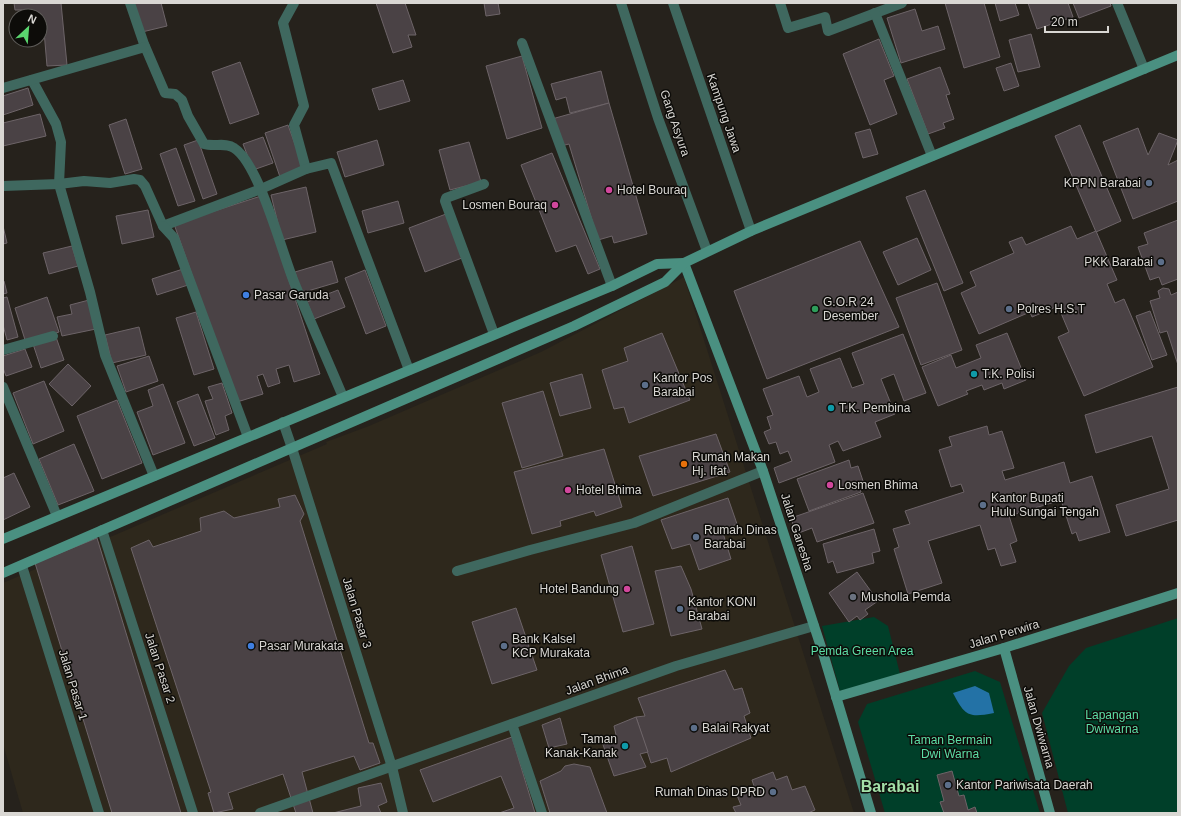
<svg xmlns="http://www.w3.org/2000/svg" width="1181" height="816" viewBox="0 0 1181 816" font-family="Helvetica,sans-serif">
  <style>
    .built { fill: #2e281c }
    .green { fill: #003f29 }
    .water { fill: #2372a6 }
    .building { fill: #4a4245; stroke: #6d6468 }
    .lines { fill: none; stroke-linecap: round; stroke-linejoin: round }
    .street { stroke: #3f685f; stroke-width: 10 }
    .secondary { stroke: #4a9081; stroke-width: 10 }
    .service-dot { fill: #5c6f8a; stroke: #0d0c09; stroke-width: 1.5 }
    .hotel-dot { fill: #d1479c; stroke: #0d0c09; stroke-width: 1.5 }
    .shop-dot { fill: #3f7fe0; stroke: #0d0c09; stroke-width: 1.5 }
    .leisure-dot { fill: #2e9e5b; stroke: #0d0c09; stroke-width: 1.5 }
    .culture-dot { fill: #0f9aa8; stroke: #0d0c09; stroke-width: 1.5 }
    .food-dot { fill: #e8710a; stroke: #0d0c09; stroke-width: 1.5 }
    .worship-dot { fill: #6b7280; stroke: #0d0c09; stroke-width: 1.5 }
    .labels { text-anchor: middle; stroke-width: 3; stroke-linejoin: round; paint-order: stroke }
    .street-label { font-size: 12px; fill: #d9d7d3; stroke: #0d0c09 }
    .poi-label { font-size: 12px; fill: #d9d7d3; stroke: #0d0c09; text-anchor: start }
    .park-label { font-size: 12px; fill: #5ddea6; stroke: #0d0c09 }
    .district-label { font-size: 16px; font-weight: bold; fill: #a3e0a8; stroke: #0d0c09 }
  </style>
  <rect width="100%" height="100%" fill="#26221c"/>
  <polygon class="built" points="684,277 854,813 23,813 3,744 3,583 327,444 326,442 369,426 541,352"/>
  <g class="green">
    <polygon points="874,617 888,626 900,674 840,691 822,626"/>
    <polygon points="1178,618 1178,813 1068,813 1042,713 1069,666 1086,648"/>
    <polygon points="975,671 1000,682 1040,813 885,813 858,722 867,704"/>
  </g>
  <path class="water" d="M975,686L989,693L994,713C968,718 965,716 953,693Z"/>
  <g class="building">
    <polygon points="14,3 61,3 67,65 47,66 43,19 40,20 40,16 25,16 24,10 15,10"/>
    <polygon points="134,3 161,3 167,26 142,32"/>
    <polygon points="376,3 405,3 416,35 408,35 412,47 393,53"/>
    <polygon points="484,3 498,3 500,14 486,16"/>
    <polygon points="945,3 984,3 1000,57 964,68"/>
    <polygon points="995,3 1015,3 1019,15 1000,21"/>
    <polygon points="1028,3 1068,3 1073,17 1037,29"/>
    <polygon points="1073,3 1110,3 1111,6 1079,18"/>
    <polygon points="915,9 922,31 938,26 945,49 901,63 887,18"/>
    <polygon points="1031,34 1040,67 1018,72 1009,40"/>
    <polygon points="879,39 894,76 884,80 897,114 870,125 843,54"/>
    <polygon points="522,56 542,128 507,139 486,66"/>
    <polygon points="240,62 259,114 230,124 212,72"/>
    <polygon points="1011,63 1019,86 1004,91 996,68"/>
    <polygon points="940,67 950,94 946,95 954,119 943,123 945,128 928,134 907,79"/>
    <polygon points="601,71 609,103 570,113 566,97 556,100 551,84"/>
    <polygon points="403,80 410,101 379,110 372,89"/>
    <polygon points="28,88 33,105 3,115 3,96"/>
    <polygon points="609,103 647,234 614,243 612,236 598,240 569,144 561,146 552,119"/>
    <polygon points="40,114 46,136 3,146 3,123"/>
    <polygon points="126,119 142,169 125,174 109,125"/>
    <polygon points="288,125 304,169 280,177 265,133"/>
    <polygon points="1080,125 1121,221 1096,232 1055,136"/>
    <polygon points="1138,128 1148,155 1159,133 1178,140 1168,165 1178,160 1178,201 1133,219 1103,142"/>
    <polygon points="870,129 878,154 863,158 855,133"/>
    <polygon points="263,137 273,163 253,170 243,144"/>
    <polygon points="198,140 217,194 203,199 184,145"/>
    <polygon points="377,140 384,165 345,177 337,152"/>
    <polygon points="469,142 481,182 450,190 439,150"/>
    <polygon points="176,148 195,201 178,206 160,154"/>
    <polygon points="552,153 600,269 588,274 576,245 556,252 521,165"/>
    <polygon points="306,187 316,232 282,240 271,195"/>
    <polygon points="925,190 963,283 944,291 906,197"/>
    <polygon points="261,196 320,374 294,382 289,365 276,369 280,383 268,387 263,374 257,376 263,394 237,402 174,224"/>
    <polygon points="398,201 404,223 368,233 362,211"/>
    <polygon points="148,210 154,237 122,244 116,216"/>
    <polygon points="446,214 462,258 425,272 409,228"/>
    <polygon points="1178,220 1178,279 1162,285 1159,277 1150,280 1138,247 1148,244 1144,233"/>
    <polygon points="3,226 7,243 3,244"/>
    <polygon points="1071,226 1077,239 1096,231 1117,280 1107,284 1115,303 1124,299 1153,367 1084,396 1058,337 1069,332 1058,306 1032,317 1030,312 979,334 961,293 976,286 970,272 1014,253 1009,242 1022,237 1026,245"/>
    <polygon points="917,238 931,270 898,285 883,252"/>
    <polygon points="860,241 899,327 767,379 734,291"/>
    <polygon points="72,246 78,266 49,274 43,253"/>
    <polygon points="332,261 338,282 301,293 295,272"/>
    <polygon points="183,269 188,285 157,295 152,279"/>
    <polygon points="365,270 386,326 366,334 345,278"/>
    <polygon points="4,281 7,293 3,294 3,282"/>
    <polygon points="937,283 962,350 921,365 896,298"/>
    <polygon points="1163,288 1169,289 1171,295 1178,292 1178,365 1167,331 1160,333 1150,301 1160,298 1158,291"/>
    <polygon points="338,290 345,307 314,319 307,302"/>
    <polygon points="7,297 18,337 7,340 3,325 3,298"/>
    <polygon points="47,297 59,332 26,343 15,308"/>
    <polygon points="89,300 96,329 62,336 57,317 72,314 70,305"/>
    <polygon points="1150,311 1167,355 1152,360 1136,316"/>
    <polygon points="196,312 214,369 194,375 176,318"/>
    <polygon points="139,327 146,355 112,363 105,335"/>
    <polygon points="662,333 690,400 629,423 624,407 614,409 602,370 628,361 624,348"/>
    <polygon points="1007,333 1026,380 1004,389 1002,383 984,390 982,385 966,391 968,394 938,406 922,367 951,355 956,368 981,358 976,345"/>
    <polygon points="903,334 926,393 904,401 894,374 881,379 895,414 875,422 881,437 843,451 838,441 829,445 835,462 779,483 774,468 792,461 788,451 780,454 776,442 769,444 764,432 771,429 767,417 773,415 763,389 799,376 807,397 819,392 810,369 840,358 852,388 864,384 852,353"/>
    <polygon points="56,337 64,360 41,368 33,344"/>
    <polygon points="25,349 32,367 6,376 3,368 3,356"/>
    <polygon points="149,356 158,381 126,392 117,366"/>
    <polygon points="68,364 91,386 72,406 49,384"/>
    <polygon points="582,374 591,408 560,416 550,383"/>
    <polygon points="44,381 64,431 33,444 13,393"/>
    <polygon points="222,383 232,413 225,416 229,430 216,435 205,401 213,399 208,387"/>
    <polygon points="163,384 185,443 153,455 137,412 153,406 148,390"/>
    <polygon points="1178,387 1178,520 1126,536 1116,505 1169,489 1152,436 1096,453 1085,415"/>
    <polygon points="543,391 563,456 522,468 502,403"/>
    <polygon points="198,394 215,438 194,446 177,402"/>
    <polygon points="117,400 142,463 102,479 77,416"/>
    <polygon points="987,426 989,435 1002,431 1014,468 1002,471 1005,480 1064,462 1070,483 1092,476 1110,532 1079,541 1076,532 1072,534 1061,500 1009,516 1017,541 1010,544 1016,562 1001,566 995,548 988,550 980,525 928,541 942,583 908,594 894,549 899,547 893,529 910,524 905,511 964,492 961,484 951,487 939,450 952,446 949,437"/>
    <polygon points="716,434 730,472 653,496 639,456"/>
    <polygon points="74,444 94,491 58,505 39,459"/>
    <polygon points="604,449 622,507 596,516 594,511 560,521 561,526 532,534 514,472"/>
    <polygon points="849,460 851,468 858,466 864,484 859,486 861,492 809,511 797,479"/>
    <polygon points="14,473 30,507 3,520 3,478"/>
    <polygon points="863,493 874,523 817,542 812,528 796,534 791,518"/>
    <polygon points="295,495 304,514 300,521 369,743 373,743 380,763 360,770 354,756 302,772 313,813 296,813 283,774 228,793 233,809 214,813 208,793 211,792 131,548 149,540 153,547 201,531 200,518 224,511 234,518 280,507 278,499"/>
    <polygon points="728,498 737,524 722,530 731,559 699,570 690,544 672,549 661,520"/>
    <polygon points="874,529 880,551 872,553 874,563 837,573 833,561 828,563 823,544"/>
    <polygon points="97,538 181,813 112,813 35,563"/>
    <polygon points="632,546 654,624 623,632 601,555"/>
    <polygon points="681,566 691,589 702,629 671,636 655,571"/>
    <polygon points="857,572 878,601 865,610 868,614 860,620 857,616 849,622 829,593"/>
    <polygon points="516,608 537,670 492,684 472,622"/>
    <polygon points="725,670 734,690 742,688 750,713 744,716 751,738 671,772 667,758 651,763 636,717 645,716 638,698"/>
    <polygon points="636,717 648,752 640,754 646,767 614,776 601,739 616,735 614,726"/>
    <polygon points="560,718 567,744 549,748 542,725"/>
    <polygon points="512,737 535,813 499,813 514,808 501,776 433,802 420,770"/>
    <polygon points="574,764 590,767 607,813 550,813 540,781 561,771 565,766"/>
    <polygon points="952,771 959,796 964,795 968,810 975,807 977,813 944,813 940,802 944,801 937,775"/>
    <polygon points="773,772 776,780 787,776 792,790 805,786 815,810 808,813 736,813 733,807 741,805 736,793 754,786 752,780"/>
    <polygon points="381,783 387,802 378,806 381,813 333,813 361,806 358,788"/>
  </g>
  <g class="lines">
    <g class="street">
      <path d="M130,3L144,44L165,93L175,94L182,100L188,116L204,144C214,147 226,142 234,148C259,163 282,253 294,282C310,321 327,359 343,397"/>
      <polyline points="294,3 283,23 304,106 294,125 306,169"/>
      <polyline points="621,3 658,118 707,251"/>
      <polyline points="673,3 751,231"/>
      <polyline points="780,3 788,28 825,17 828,31 902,3"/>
      <polyline points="1117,3 1144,69"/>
      <polyline points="875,13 932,156"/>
      <polyline points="522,43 612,286"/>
      <polyline points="32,80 56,124 61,142 59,184 90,292 105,355 154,476"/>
      <polyline points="3,88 145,47"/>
      <polyline points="484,184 446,198 445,201 494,334"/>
      <polyline points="3,186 59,184 84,181 110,183 134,179 140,180 145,186 163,226 261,189 306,169 331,163 409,370"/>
      <polyline points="163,226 174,238 248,437"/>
      <polyline points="3,350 53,336"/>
      <polyline points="3,387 57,516"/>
      <polyline points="283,422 292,448 392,767 403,813"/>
      <polyline points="102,530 193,813"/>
      <polyline points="22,566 99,813"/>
      <polyline points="457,571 530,550 634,523 763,471"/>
      <polyline points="512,724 542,813"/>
      <polyline points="260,813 676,666 814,626"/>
    </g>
    <g class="secondary">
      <polyline points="684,263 763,471 823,653 871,813"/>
      <polyline points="3,539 612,286 657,264 684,263"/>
      <polyline points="3,573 574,326 665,282 684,263 751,231 1178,55"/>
      <polyline points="1004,648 1050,813"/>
      <polyline points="836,697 1004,648 1178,593"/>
    </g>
  </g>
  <g class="service-dot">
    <circle cx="1149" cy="183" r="4"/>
    <circle cx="1161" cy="262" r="4"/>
    <circle cx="1009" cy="309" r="4"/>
    <circle cx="645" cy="385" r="4"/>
    <circle cx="983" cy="505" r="4"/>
    <circle cx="696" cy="537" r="4"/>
    <circle cx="680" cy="609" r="4"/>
    <circle cx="504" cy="646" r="4"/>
    <circle cx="694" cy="728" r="4"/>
    <circle cx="948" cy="785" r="4"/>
    <circle cx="773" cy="792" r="4"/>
  </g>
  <g class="hotel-dot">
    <circle cx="609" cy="190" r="4"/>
    <circle cx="555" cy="205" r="4"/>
    <circle cx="830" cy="485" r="4"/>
    <circle cx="568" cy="490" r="4"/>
    <circle cx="627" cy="589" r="4"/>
  </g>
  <g class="shop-dot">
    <circle cx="246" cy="295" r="4"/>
    <circle cx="251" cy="646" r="4"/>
  </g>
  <circle class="leisure-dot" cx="815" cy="309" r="4"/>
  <g class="culture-dot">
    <circle cx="974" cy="374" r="4"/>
    <circle cx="831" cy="408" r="4"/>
    <circle cx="625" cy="746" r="4"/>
  </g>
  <circle class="food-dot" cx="684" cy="464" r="4"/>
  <circle class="worship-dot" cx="853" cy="597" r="4"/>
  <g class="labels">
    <g class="street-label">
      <text transform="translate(724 113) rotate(71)" y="4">Kampung Jawa</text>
      <text transform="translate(675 123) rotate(71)" y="4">Gang Asyura</text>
      <text transform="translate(797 532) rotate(72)" y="4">Jalan Ganesha</text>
      <text transform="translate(357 613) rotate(73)" y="4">Jalan Pasar 3</text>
      <text transform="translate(1004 634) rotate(-17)" y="4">Jalan Perwira</text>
      <text transform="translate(160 668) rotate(72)" y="4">Jalan Pasar 2</text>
      <text transform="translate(597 680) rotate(-20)" y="4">Jalan Bhima</text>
      <text transform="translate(73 685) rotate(73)" y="4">Jalan Pasar 1</text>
      <text transform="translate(1039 727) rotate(74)" y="4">Jalan Dwiwarna</text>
    </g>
    <g class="poi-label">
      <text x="1141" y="187" text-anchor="end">KPPN Barabai</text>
      <text x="617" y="194">Hotel Bouraq</text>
      <text x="547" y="209" text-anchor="end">Losmen Bouraq</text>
      <text x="1153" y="266" text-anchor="end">PKK Barabai</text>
      <text x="254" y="299">Pasar Garuda</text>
      <text x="823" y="306">G.O.R 24<tspan x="823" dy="14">Desember</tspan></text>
      <text x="1017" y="313">Polres H.S.T</text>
      <text x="982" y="378">T.K. Polisi</text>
      <text x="653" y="382">Kantor Pos<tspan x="653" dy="14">Barabai</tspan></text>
      <text x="839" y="412">T.K. Pembina</text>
      <text x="692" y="461">Rumah Makan<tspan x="692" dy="14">Hj. Ifat</tspan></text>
      <text x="838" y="489">Losmen Bhima</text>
      <text x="576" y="494">Hotel Bhima</text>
      <text x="991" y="502">Kantor Bupati<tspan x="991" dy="14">Hulu Sungai Tengah</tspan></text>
      <text x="704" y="534">Rumah Dinas<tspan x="704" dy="14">Barabai</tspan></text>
      <text x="619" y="593" text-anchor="end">Hotel Bandung</text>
      <text x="861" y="601">Musholla Pemda</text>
      <text x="688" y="606">Kantor KONI<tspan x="688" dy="14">Barabai</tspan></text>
      <text x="512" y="643">Bank Kalsel<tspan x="512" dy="14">KCP Murakata</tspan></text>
      <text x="259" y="650">Pasar Murakata</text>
      <text x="702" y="732">Balai Rakyat</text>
      <text x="617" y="743" text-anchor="end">Taman<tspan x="617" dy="14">Kanak-Kanak</tspan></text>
      <text x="956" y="789">Kantor Pariwisata Daerah</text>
      <text x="765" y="796" text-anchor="end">Rumah Dinas DPRD</text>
    </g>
    <g class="park-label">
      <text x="862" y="655">Pemda Green Area</text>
      <text x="1112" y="719">Lapangan<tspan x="1112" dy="14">Dwiwarna</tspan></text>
      <text x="950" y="744">Taman Bermain<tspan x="950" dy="14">Dwi Warna</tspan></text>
    </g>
    <g class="district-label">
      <text x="890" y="792">Barabai</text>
    </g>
  </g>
  <rect width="1181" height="816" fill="none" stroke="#d9d7d3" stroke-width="8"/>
  <g transform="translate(28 28) rotate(26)"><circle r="19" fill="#0d0c09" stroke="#5f5d5a"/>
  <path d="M0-3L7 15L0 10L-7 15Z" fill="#5ad56e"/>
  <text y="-6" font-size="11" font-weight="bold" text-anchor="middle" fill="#d9d7d3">N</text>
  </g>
  <path d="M1045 26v6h63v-6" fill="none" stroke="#d9d7d3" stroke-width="2"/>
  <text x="1051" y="26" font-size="12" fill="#d9d7d3" stroke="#0d0c09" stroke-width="3" paint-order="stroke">20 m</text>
</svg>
